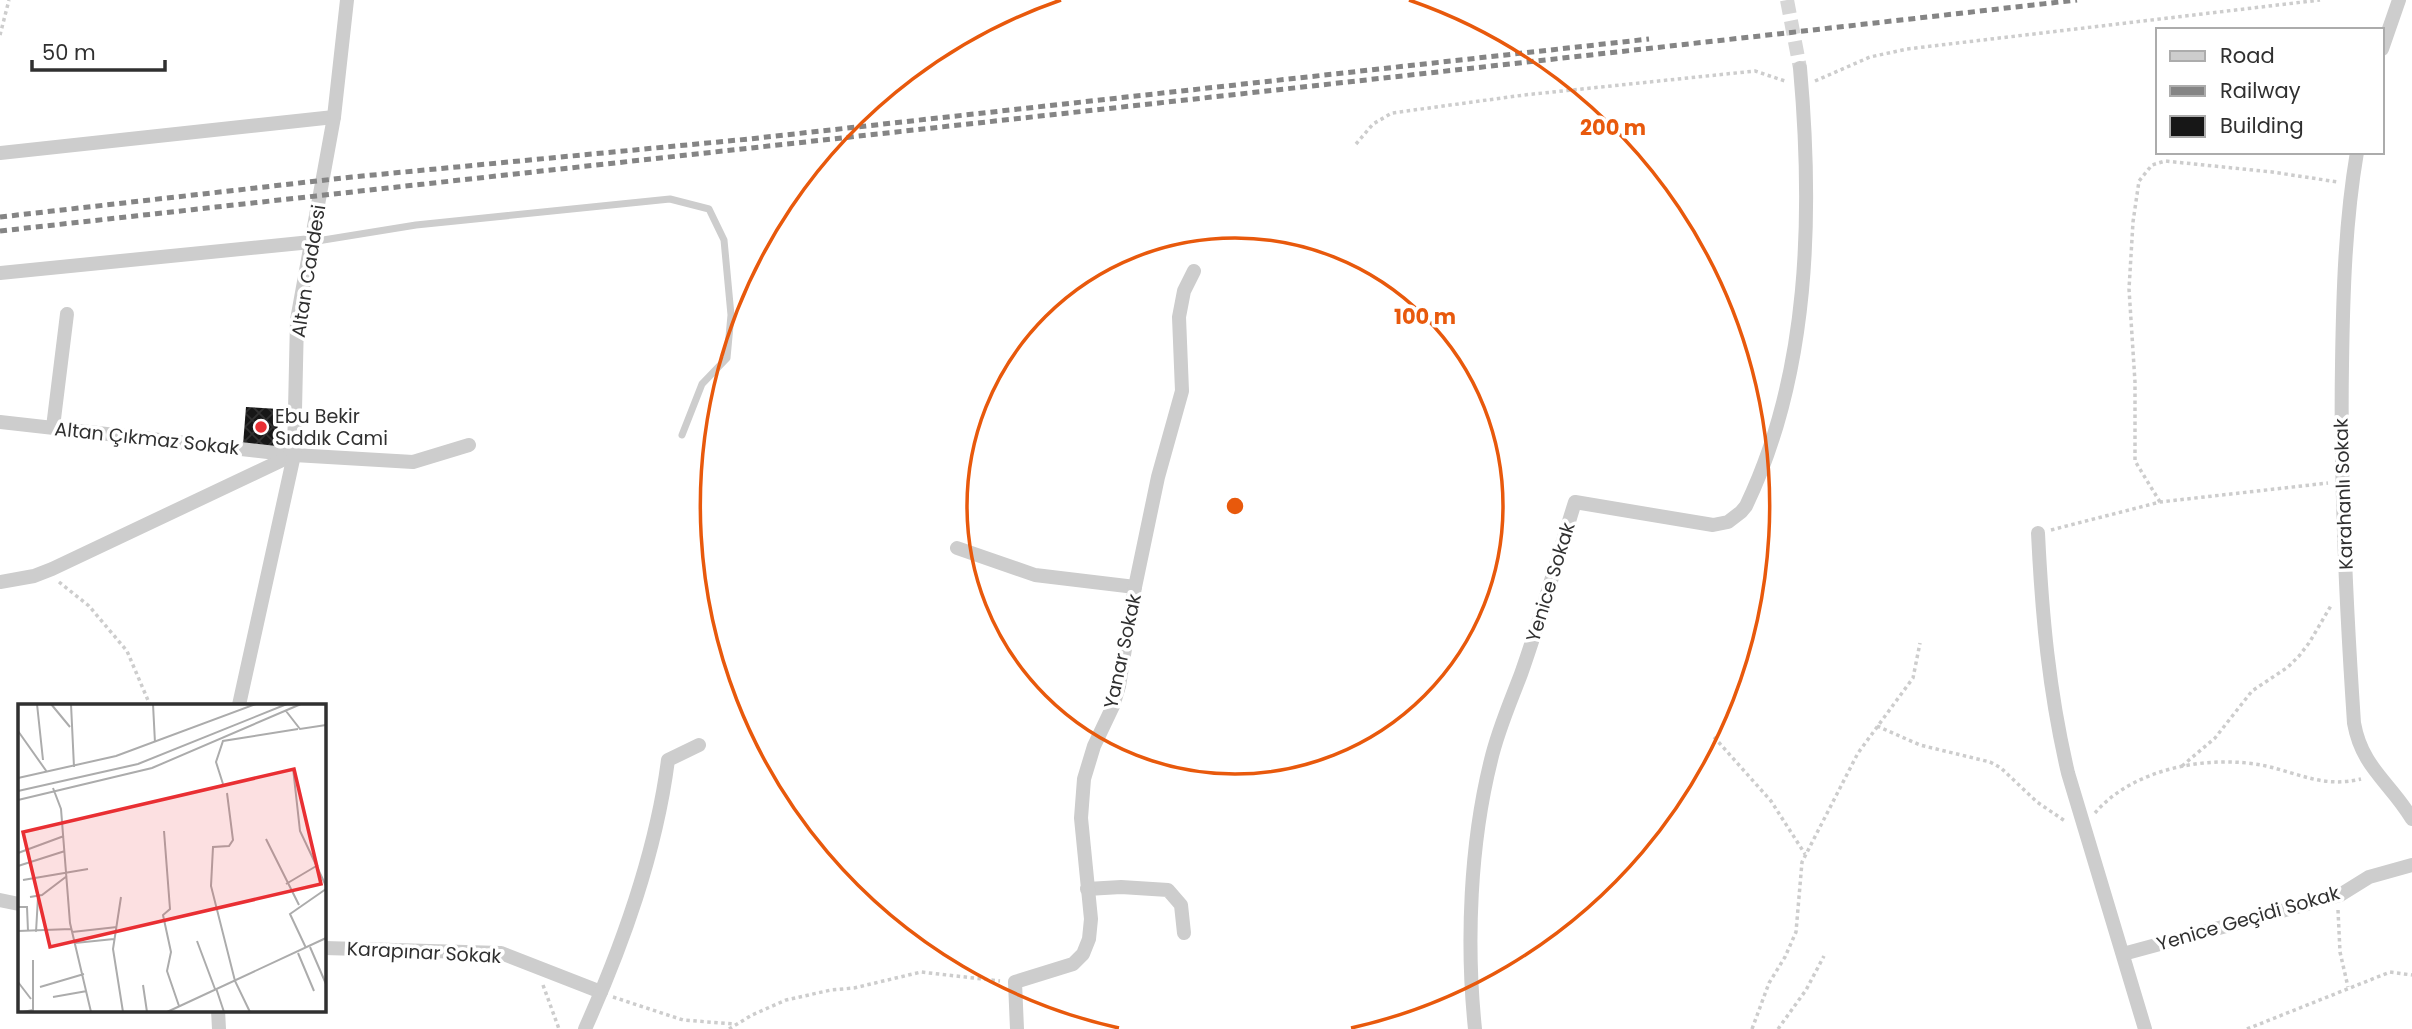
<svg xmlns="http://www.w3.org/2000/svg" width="2412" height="1029" viewBox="0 0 2412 1029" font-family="Poppins,sans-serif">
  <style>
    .building { fill: url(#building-cross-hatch) }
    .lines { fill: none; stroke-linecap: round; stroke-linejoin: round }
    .minor-tunnel { stroke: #d6d6d6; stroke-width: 14; stroke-dasharray: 14 7; stroke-linecap: butt }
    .path { stroke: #cdcdcd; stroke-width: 3.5; stroke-dasharray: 3.5 3.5; stroke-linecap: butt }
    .service { stroke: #cdcdcd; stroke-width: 7 }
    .minor { stroke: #cdcdcd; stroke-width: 14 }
    .rail { stroke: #858585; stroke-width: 5; stroke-dasharray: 7 5; stroke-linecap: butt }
    .ring { fill: none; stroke: #e8590c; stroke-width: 3.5 }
    .poi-dot { fill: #e92f33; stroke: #fff; stroke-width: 2.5 }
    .labels { text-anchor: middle; stroke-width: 7; stroke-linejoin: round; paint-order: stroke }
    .street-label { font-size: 19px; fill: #303030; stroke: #fff }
    .poi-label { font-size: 19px; fill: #303030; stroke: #fff; text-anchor: start }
    .inset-road { fill: none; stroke: #acacac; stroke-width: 2 }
    .view { fill: #e92f33; fill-opacity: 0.15; stroke: #e92f33; stroke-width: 3.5 }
    .inset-edge { fill: none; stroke: #303030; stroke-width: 3.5 }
    .centre { fill: #e8590c; stroke: #fff; stroke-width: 3.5 }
    .ring-label { font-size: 21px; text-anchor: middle; font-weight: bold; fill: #e8590c; stroke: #fff; stroke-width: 7; stroke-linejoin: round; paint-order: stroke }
  </style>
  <defs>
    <pattern id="building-cross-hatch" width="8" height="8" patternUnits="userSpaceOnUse" patternTransform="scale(1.75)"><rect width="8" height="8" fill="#171717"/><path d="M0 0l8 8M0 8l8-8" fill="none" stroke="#303030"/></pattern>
  </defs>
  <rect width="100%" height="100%" fill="#fff"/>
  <polygon class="building" points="246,407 279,409 276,447 243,445"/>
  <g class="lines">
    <polyline class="minor-tunnel" points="1787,0 1800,68"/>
    <g class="path">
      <polyline points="0,35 9,0"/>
      <polyline points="1815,81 1870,57 1907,49 2320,0"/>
      <polyline points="1356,144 1373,124 1392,113 1524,95 1755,71 1785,81"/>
      <polyline points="2160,502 2135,461 2135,382 2129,289 2133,222 2139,181 2152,165 2165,161 2272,172 2338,182"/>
      <polyline points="2051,530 2160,502 2328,483"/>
      <polyline points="59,582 89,606 127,651 150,705"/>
      <polyline points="1877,726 1920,745 1990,762 2001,768 2037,802 2065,821"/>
      <polyline points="1714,737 1771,801 1805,854"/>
      <polyline points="2182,766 2215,738 2252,691 2288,667 2299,656 2309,643 2332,604"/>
      <path d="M2095,813C2133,768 2210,754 2266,766C2301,774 2324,788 2361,779"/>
      <polyline points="2338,910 2340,952 2348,987"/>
      <polyline points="543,985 559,1029"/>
      <polyline points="613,997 683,1020 734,1024"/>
      <polyline points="729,1029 752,1015 786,1000 831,990 854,988 921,972 1000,981"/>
      <polyline points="1752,1029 1769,983 1785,957 1796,932 1802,862 1858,753 1913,678 1920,643"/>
      <polyline points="1778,1029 1806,990 1824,956"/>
      <polyline points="2247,1029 2390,972 2412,975"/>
    </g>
    <polyline class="service" points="311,242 416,225 670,199 709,209 724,240 731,315 727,358 702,384 682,435"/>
    <g class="minor">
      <polyline points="2382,49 2399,0"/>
      <path d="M2357,152C2345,222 2343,295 2342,365C2340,485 2346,604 2354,723C2362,768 2390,782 2412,819"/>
      <polyline points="0,153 334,117"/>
      <polyline points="0,273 311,242"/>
      <polyline points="0,422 294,455 413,462 469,445"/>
      <polyline points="53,427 67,314"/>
      <path d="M2038,533C2042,616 2049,692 2068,773L2145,1029"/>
      <polyline points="957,548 1035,575 1135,587"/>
      <polyline points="0,582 34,576 52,569 293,455"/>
      <polyline points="239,705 294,455 297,320 334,117 347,0"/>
      <polyline points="1087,889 1121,887 1168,890 1181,905 1184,933"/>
      <polyline points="0,900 19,904"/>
      <polyline points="324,948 501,953 601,992"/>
      <polyline points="2123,954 2340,895 2369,877 2412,865"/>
      <polyline points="218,1010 219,1029"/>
      <path d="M585,1029C623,944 656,853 668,760L699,745"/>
      <polyline points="1017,1029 1015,982 1073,964 1083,954 1089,939 1091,919 1081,818 1084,779 1094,746 1113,706 1119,686 1135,587 1158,477 1182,391 1179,317 1184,291 1194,271"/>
      <path d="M1475,1029C1466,943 1470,844 1491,760C1498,730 1510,703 1521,674C1541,618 1557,559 1575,502L1713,525L1728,522L1741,512L1746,506C1810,373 1813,213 1800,68"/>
    </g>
    <g class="rail">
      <polyline points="0,217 352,177 749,139 1649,39"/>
      <path d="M0,231C692,154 1385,79 2077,0"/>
    </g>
  </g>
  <g class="ring">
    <circle cx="1235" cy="506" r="268"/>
    <path d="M1119 1028A535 535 0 0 1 1061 0M1409 0A535 535 0 0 1 1351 1028"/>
  </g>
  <circle class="poi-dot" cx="261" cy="427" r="7"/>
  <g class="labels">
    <g class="street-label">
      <text transform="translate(308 271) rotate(-81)" y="7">Altan Caddesi</text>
      <text transform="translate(147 438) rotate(6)" y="7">Altan Çıkmaz Sokak</text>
      <text transform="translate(2343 494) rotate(-92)" y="7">Karahanlı Sokak</text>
      <text transform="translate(1550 582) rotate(-73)" y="7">Yenice Sokak</text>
      <text transform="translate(1122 651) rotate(-78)" y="7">Yanar Sokak</text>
      <text transform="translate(2248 918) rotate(-16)" y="7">Yenice Geçidi Sokak</text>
      <text transform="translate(424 952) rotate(3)" y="7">Karapınar Sokak</text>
    </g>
    <g class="poi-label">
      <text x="275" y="423">Ebu Bekir<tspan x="275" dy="22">Sıddık Cami</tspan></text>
    </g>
  </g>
  <g transform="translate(18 704)">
    <rect width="308" height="308" fill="#fff"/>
    <path class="inset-road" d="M19,0L25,56M33,0L52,23M53,0L56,63M135,0L137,39M268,7L282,25L308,21M0,27L29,68M275,64L282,127L308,182M0,74L98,52L238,0M205,80L198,58L205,37L280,25M35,84L43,105L52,219L73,308M0,87L120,60L269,0M209,89L215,136L211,142L195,143L193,182L217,277L232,308M0,96L134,64L283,0M146,127L152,205L145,211L153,248L149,267L161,302M248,135L281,201M0,149L46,132M0,162L47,147M5,176L70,165M268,180L300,161M12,193L24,191L49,172M103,193L95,245L105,308M1,203H9L10,227M0,227L53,225M18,228L20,193M54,228L99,223M179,237L197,285M57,239L96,235M292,243L308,280M288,244L272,210L308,185M280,249L296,287M0,278L13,295M125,281L129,308M22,283L66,270M198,284L206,308M35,293L69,287M5,308L15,306V256M149,308L308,234"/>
    <path class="view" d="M276,65L303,180L32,243L5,128Z"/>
    <rect width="308" height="308" class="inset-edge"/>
  </g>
  <circle cx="1235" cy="506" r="10" class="centre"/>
  <g class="ring-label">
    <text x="1613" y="135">200 m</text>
    <text x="1425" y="324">100 m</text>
  </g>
  <rect x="2156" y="28" width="228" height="126" fill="#ffffff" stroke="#acacac" stroke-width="2"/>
  <rect x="2170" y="51" width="35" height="10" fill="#cdcdcd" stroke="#acacac" stroke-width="2"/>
  <text x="2220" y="63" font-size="21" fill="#303030">Road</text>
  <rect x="2170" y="86" width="35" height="10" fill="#858585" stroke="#acacac" stroke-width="2"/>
  <text x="2220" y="98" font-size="21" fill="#303030">Railway</text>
  <rect x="2170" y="116" width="35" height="21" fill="#171717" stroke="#acacac" stroke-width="2"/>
  <text x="2220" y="133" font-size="21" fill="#303030">Building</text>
  <path d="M32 60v10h133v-10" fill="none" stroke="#303030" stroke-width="3.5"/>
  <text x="42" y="60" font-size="21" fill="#303030" stroke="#ffffff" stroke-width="5" paint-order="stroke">50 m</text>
</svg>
